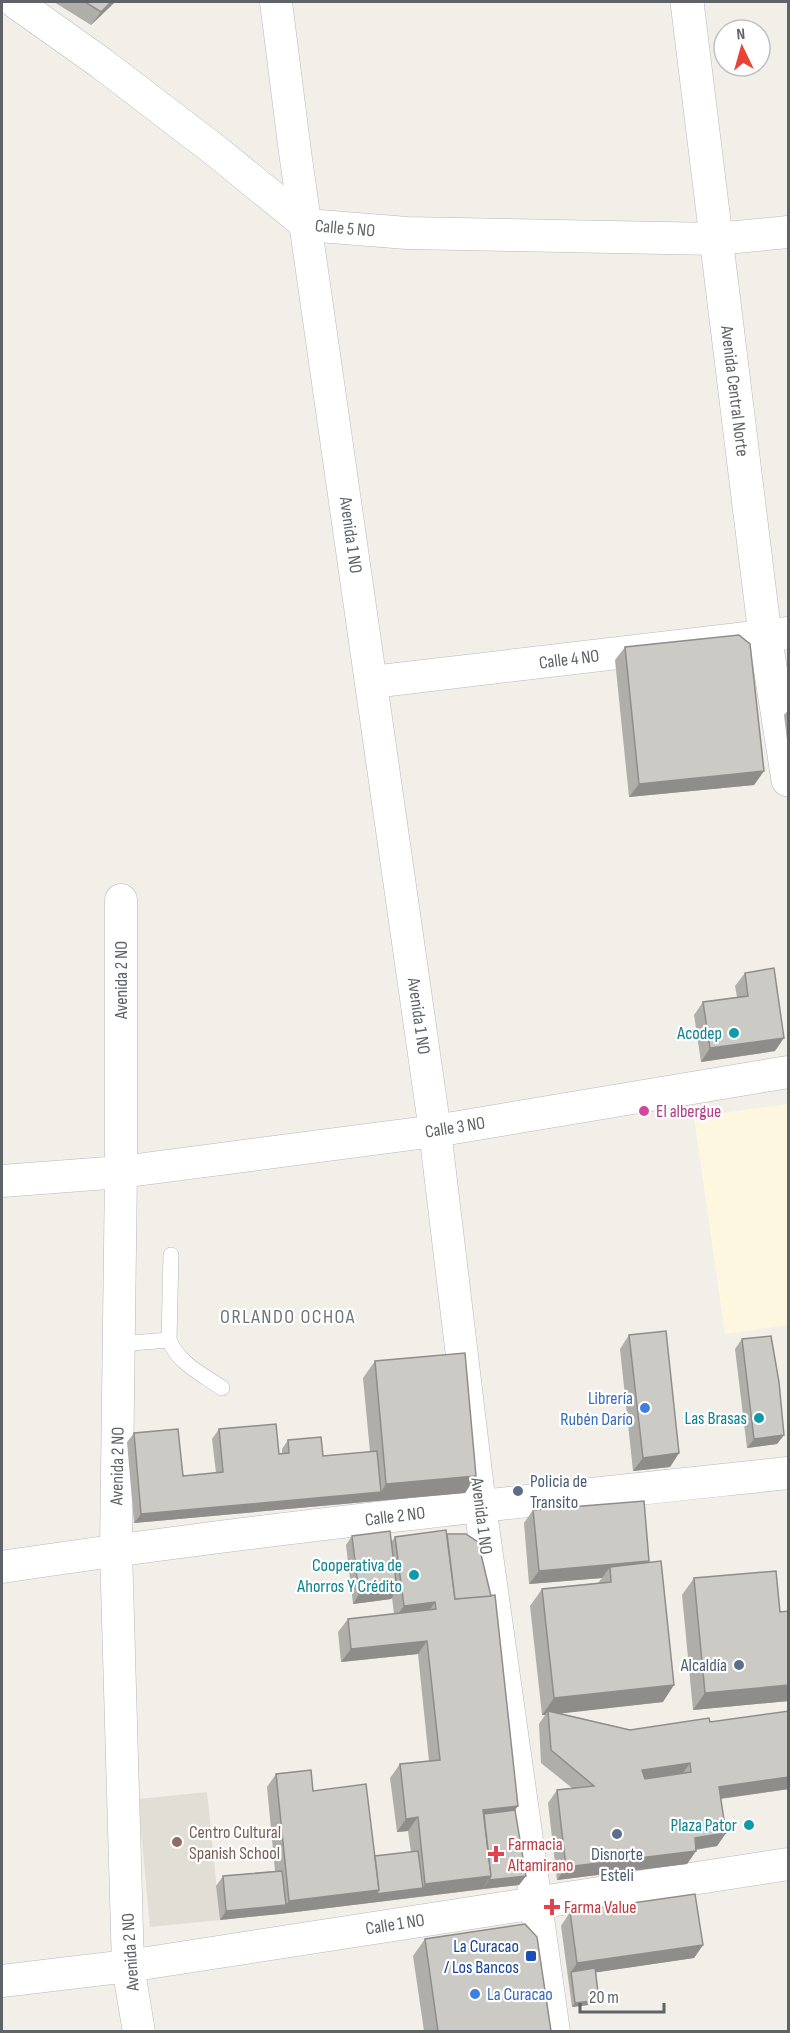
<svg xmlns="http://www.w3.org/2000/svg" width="790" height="2033" viewBox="0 0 790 2033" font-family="'Sofia Sans Condensed',sans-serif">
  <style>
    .commercial { fill: #fef7e0 }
    .education { fill: #e1ded6 }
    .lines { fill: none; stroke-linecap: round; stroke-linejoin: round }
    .service-casing { stroke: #b5b8bc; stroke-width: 16 }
    .minor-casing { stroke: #b5b8bc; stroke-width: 33 }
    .tertiary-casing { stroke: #b5b8bc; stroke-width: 34 }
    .service { stroke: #fff; stroke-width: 15 }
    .minor { stroke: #fff; stroke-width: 32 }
    .tertiary { stroke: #fff; stroke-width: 33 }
    .wall { fill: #afaea9 }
    .shaded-wall { fill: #8f8d8a }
    .building { fill: #cccac5; stroke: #8f8d8a; stroke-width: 1.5; fill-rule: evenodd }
    .culture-dot { fill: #0f9aa8; stroke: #fff; stroke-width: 2 }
    .hotel-dot { fill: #d1479c; stroke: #fff; stroke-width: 2 }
    .shop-dot { fill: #3f7fe0; stroke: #fff; stroke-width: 2 }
    .service-dot { fill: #5c6f8a; stroke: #fff; stroke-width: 2 }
    .education-dot { fill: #8d6e63; stroke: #fff; stroke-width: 2 }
    .health-dot { fill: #e0444e; stroke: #fff; stroke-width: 2 }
    .transit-dot { fill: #1a4fb4; stroke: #fff; stroke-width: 2 }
    .labels { text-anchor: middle; stroke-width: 4.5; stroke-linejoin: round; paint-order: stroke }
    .street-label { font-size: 18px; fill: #5f6368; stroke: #fff }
    .culture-label { font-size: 18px; fill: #0d838f; stroke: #fff; text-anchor: end }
    .hotel-label { font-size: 18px; fill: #b23c85; stroke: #fff; text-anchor: start }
    .shop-label { font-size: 18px; fill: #366cbe; stroke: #fff; text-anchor: end }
    .service-label { font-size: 18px; fill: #4e5e75; stroke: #fff; text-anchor: start }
    .education-label { font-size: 18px; fill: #785e54; stroke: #fff; text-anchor: start }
    .health-label { font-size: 18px; fill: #be3a42; stroke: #fff; text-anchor: start }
    .transit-label { font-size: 18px; fill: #164399; stroke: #fff; text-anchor: end }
    .neighbourhood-label { font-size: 20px; letter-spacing: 1.5px; fill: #70757a; stroke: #fff }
  </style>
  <rect width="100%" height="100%" fill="#f1efe8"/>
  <polygon class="commercial" points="788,1104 788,1325 725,1334 694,1117"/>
  <polygon class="education" points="207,1792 220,1920 150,1927 138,1799"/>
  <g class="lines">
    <defs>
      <g id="service">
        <path d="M171,1255L169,1340C179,1364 202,1374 222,1388"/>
        <polyline points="118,1344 169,1340"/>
      </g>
      <g id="minor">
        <polyline points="15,2 101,63 216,151 307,225 407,233 716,239 788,232"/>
        <polyline points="276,2 295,152 435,1131 480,1506 554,2032"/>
        <polyline points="372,682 788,633"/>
        <polyline points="121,900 121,1172 116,1550 128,1966 139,2032"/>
        <polyline points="2,1181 121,1172 435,1131 788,1072"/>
        <path d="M2,1567C263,1528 526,1501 788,1473"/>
        <polyline points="2,1981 128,1966 788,1864"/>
      </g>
      <polyline id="tertiary" points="687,2 765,635 788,780"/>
    </defs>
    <use href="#service" class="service-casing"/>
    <use href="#minor" class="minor-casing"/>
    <use href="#tertiary" class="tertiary-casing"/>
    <use href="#service" class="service"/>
    <use href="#minor" class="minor"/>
    <use href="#tertiary" class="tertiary"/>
  </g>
  <g class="wall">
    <polygon points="54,2 115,2 91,25"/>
    <polygon points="625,647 764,771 754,785 629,797 615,660"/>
    <polygon points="789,709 789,757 784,715"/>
    <polygon points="745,973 775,1051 701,1062 694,1015 703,1002 737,997 735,986"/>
    <polygon points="629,1335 679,1453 670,1467 633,1471 620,1349"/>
    <polygon points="742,1339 784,1435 777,1444 747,1448 735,1349"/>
    <polygon points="375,1361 476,1476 465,1493 134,1523 127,1442 134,1433 183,1476 216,1473 212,1439 219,1429 279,1454 282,1453 282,1449 288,1440 323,1456 370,1452 363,1378"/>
    <polygon points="533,1510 648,1563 663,1702 560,1713 630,1730 710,1722 789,1711 789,1789 721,1799 726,1833 717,1846 696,1850 696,1851 687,1864 557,1880 548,1803 557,1790 572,1788 541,1763 539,1724 545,1715 542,1715 530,1606 542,1589 598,1583 602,1578 529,1584 524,1523"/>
    <polygon points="446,1530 515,1810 526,1876 519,1885 279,1914 220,1920 216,1886 223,1876 275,1871 267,1787 276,1774 313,1791 375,1856 411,1852 408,1831 397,1832 390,1778 400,1764 429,1761 418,1654 341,1662 338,1632 348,1619 394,1614 392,1598 391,1599 353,1604 346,1545 352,1536 392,1541 395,1537"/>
    <polygon points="694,1578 780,1612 789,1611 789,1701 693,1710 682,1595"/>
    <polygon points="570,1912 703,1945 694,1958 596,1972 599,2000 596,2004 572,2007 561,1926"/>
    <polygon points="425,1939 551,2031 424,2031 413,1956"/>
  </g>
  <g class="shaded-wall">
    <polygon points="111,2 115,2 91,25 101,12"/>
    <polygon points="764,771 754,785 629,797 639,784"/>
    <polygon points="784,1038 775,1051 701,1062 710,1048"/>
    <polygon points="784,1435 777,1444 747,1448 754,1439"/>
    <polygon points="679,1453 670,1467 633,1471 643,1458"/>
    <polygon points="476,1476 465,1493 134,1523 141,1514 381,1492 386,1484"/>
    <polygon points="649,1561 640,1575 610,1567 602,1578 529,1584 539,1571"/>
    <polygon points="397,1590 391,1599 353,1604 359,1594"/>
    <polygon points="435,1602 426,1615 394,1619 404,1606"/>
    <polygon points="427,1641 418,1654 341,1662 351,1649"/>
    <polygon points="674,1685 663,1702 548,1715 548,1711 545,1715 542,1715 554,1698"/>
    <polygon points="789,1685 789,1701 693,1710 705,1693"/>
    <polygon points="690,1763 681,1776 633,1784 642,1770"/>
    <polygon points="789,1777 789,1789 710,1800 719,1787"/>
    <polygon points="518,1806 509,1819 482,1823 483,1810"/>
    <polygon points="418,1817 408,1831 397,1832 406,1819"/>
    <polygon points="726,1833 717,1846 685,1851 695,1838"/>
    <polygon points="696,1851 687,1864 557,1880 566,1867"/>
    <polygon points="491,1876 482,1889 369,1903 376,1894 423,1888 425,1884"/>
    <polygon points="526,1876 519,1885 482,1889 489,1880"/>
    <polygon points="379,1890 369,1903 279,1914 289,1901"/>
    <polygon points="286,1905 279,1914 220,1920 226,1911"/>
    <polygon points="703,1945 694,1958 572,1976 571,1972 577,1963"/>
    <polygon points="599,2000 596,2004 572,2007 575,2003"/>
  </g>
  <g class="building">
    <polygon points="85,2 111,2 101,12"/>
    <polygon points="739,635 750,644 764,771 639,784 625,647"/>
    <polygon points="774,968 784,1038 710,1048 703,1002 748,996 745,973"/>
    <polygon points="666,1331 679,1453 643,1458 629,1335"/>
    <polygon points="771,1336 779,1382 784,1435 754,1439 742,1339"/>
    <polygon points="465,1353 476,1476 386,1484 375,1361"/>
    <polygon points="276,1424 279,1454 289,1453 288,1440 321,1437 323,1456 377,1451 381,1492 141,1514 134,1433 178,1429 183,1476 223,1472 219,1429"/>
    <polygon points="644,1501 649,1561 539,1571 533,1510"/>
    <polygon points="446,1530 455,1599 495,1595 518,1806 483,1810 491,1876 425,1884 418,1817 406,1819 400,1764 440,1760 427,1641 351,1649 348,1619 436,1609 435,1602 404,1606 395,1537"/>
    <polygon points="390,1531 397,1590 359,1594 352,1536"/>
    <polygon points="447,1534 466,1534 478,1542 491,1596 455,1599"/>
    <polygon points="661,1561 674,1685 554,1698 542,1589 611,1582 610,1567"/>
    <polygon points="776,1571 780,1612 789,1611 789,1685 705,1693 694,1578"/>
    <path d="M548,1711L630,1730L709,1718L710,1722L789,1711V1777L719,1787L726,1833L695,1838L696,1851L566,1867L557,1790L594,1786L551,1750ZM690,1763L691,1772L645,1779L642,1770Z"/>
    <polygon points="311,1770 313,1791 366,1784 379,1890 289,1901 276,1774"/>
    <polygon points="515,1810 526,1876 489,1880 491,1876 484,1814"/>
    <polygon points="418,1851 423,1888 376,1894 379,1890 375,1856"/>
    <polygon points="282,1871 286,1905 226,1911 223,1876"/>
    <polygon points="695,1894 703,1945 577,1963 570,1912"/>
    <polygon points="525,1924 537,1937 551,2031 438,2031 425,1939"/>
    <polygon points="595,1968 599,2000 575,2003 571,1972"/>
  </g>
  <g class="culture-dot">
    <circle cx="734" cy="1033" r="6"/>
    <circle cx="759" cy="1418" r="6"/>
    <circle cx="414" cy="1575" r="6"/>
    <circle cx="749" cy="1825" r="6"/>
  </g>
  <circle class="hotel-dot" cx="644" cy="1111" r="6"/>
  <g class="shop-dot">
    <circle cx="645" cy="1408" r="6"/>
    <circle cx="475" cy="1994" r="6"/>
  </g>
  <g class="service-dot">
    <circle cx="518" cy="1491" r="6"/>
    <circle cx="739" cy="1665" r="6"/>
    <circle cx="617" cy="1834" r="6"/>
  </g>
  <circle class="education-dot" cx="177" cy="1842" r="6"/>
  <g class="health-dot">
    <path d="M493 1845h6v6h6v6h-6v6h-6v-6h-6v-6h6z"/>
    <path d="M549 1898h6v6h6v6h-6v6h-6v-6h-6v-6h6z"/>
  </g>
  <rect class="transit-dot" x="525" y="1950" width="12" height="12" rx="3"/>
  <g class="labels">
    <g class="street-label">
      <text transform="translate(345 228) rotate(5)" y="6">Calle 5 NO</text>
      <text transform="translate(735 391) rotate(83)" y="6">Avenida Central Norte</text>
      <text transform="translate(351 535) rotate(82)" y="6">Avenida 1 NO</text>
      <text transform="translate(569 659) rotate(-7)" y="6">Calle 4 NO</text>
      <text transform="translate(121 980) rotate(-90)" y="6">Avenida 2 NO</text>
      <text transform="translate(419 1016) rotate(82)" y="6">Avenida 1 NO</text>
      <text transform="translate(455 1127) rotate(-9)" y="6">Calle 3 NO</text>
      <text transform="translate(117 1466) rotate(-89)" y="6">Avenida 2 NO</text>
      <text transform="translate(395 1516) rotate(-7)" y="6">Calle 2 NO</text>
      <text transform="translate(482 1516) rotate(83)" y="6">Avenida 1 NO</text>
      <text transform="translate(395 1924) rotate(-9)" y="6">Calle 1 NO</text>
      <text transform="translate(130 1952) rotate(-94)" y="6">Avenida 2 NO</text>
    </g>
    <g class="culture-label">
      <text x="722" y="1039">Acodep</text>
      <text x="747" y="1424">Las Brasas</text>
      <text x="402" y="1571">Cooperativa de<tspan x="402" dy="21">Ahorros Y Crédito</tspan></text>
      <text x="737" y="1831">Plaza Pator</text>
    </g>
    <g class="hotel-label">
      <text x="656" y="1117">El albergue</text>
    </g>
    <g class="shop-label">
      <text x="633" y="1404">Librería<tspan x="633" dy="21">Rubén Darío</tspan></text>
      <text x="487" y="2000" text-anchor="start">La Curacao</text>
    </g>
    <g class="service-label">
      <text x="530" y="1487">Policia de<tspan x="530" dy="21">Transito</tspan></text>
      <text x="727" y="1671" text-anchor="end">Alcaldía</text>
      <text x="617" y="1860" text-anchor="middle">Disnorte<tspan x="617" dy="21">Esteli</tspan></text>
    </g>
    <g class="education-label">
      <text x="189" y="1838">Centro Cultural<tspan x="189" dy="21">Spanish School</tspan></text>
    </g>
    <g class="health-label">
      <text x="508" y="1850">Farmacia<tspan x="508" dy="21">Altamirano</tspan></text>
      <text x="564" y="1913">Farma Value</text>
    </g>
    <g class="transit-label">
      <text x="519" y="1952">La Curacao<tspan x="519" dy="21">/ Los Bancos</tspan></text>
    </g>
    <g class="neighbourhood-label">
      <text x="288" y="1323">ORLANDO OCHOA</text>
    </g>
  </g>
  <rect width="790" height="2033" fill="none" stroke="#5f6368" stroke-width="6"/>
  <g transform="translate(742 48) rotate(355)"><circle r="28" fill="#ffffff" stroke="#bfc1c3" stroke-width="1.5"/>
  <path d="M0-4.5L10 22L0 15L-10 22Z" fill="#ea4335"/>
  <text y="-9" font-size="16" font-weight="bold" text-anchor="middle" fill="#5f6368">N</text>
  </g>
  <path d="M580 2003v9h84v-9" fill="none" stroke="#5f6368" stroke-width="3"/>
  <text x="589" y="2003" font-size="18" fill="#5f6368" stroke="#ffffff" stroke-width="4.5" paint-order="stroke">20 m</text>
</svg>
